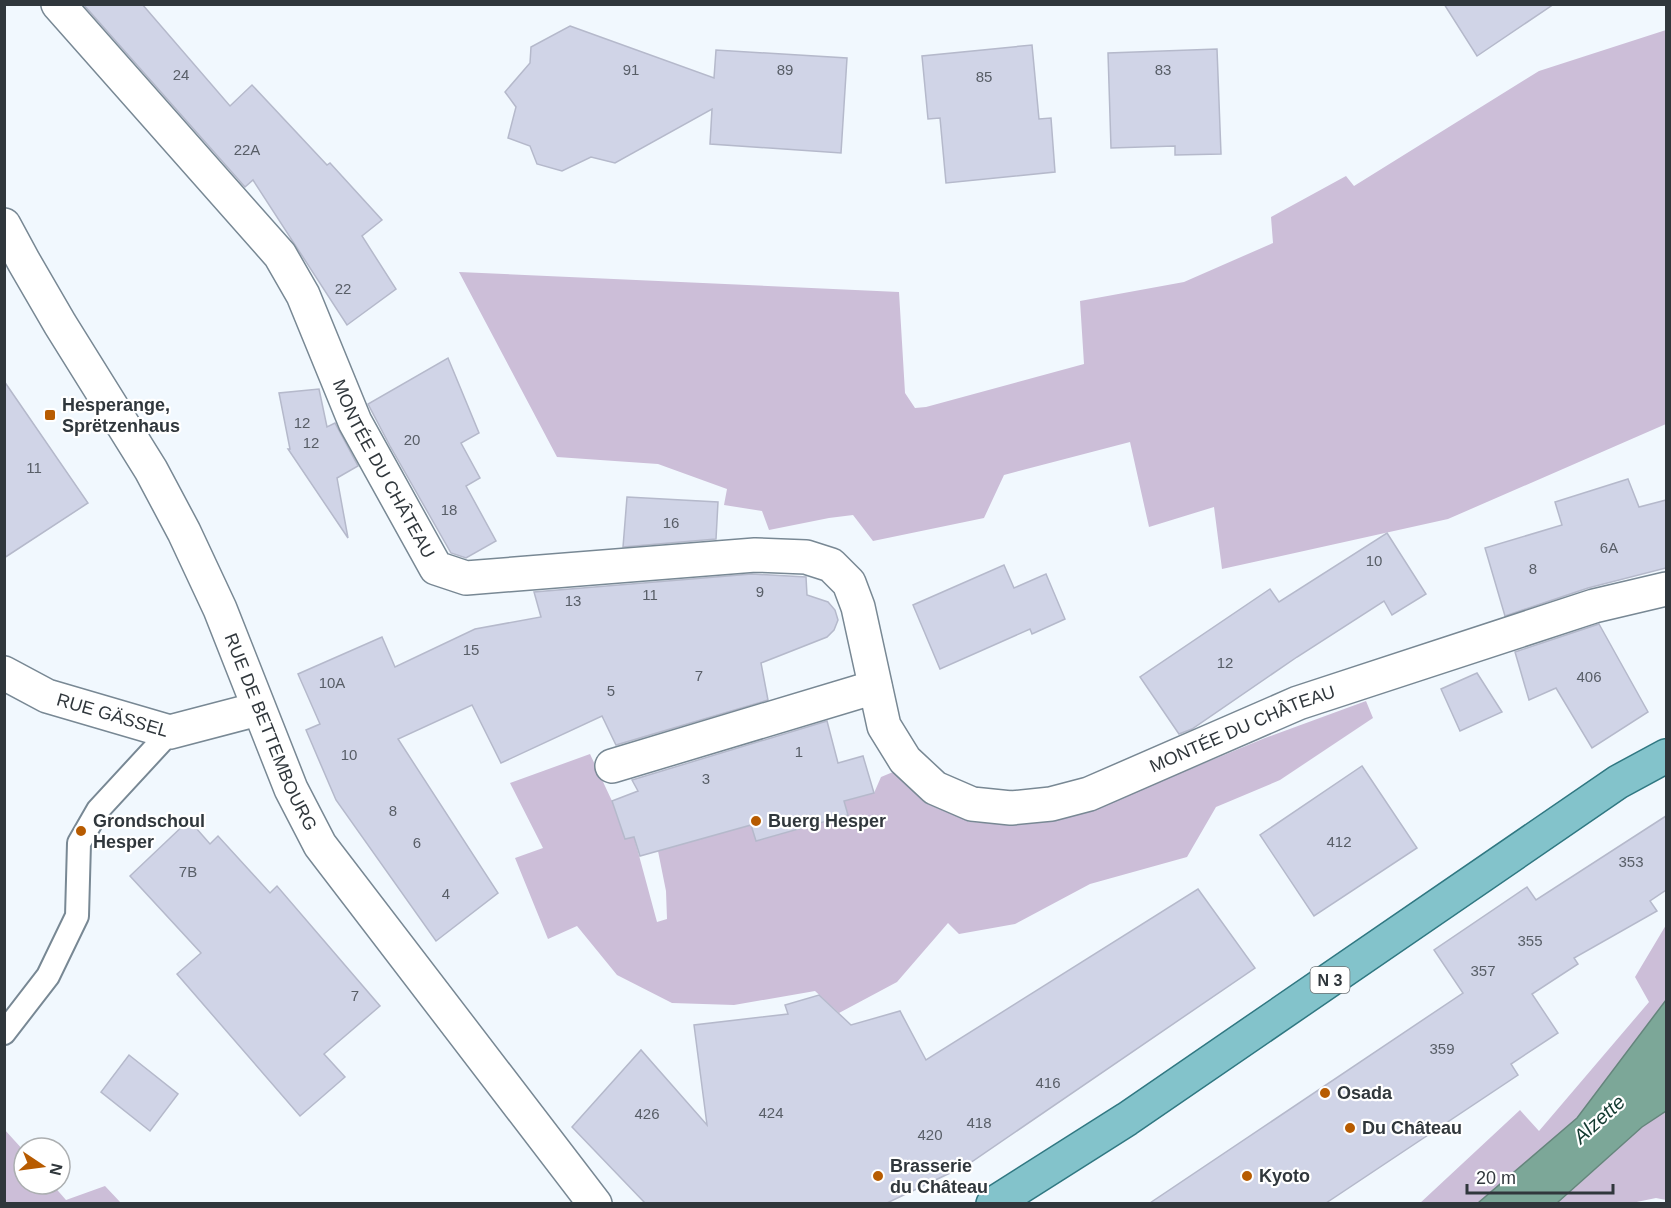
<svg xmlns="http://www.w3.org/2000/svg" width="1671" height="1208" viewBox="0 0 1671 1208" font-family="Helvetica,sans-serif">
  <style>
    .green { fill: #ccbed8 }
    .water { fill: #7ca798; stroke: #65857c; stroke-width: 1.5 }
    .building { fill: #d0d4e7; stroke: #b5b9cb; stroke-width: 1.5 }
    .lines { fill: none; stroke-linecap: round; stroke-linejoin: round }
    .service-casing { stroke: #788894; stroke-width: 26 }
    .minor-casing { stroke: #788894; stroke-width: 36 }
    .secondary-casing { stroke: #788894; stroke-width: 36 }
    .primary-casing { stroke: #307882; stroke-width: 36 }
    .service { stroke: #fff; stroke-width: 22 }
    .minor { stroke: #fff; stroke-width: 33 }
    .secondary { stroke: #fff; stroke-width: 33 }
    .primary { stroke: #83c3cb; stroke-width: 33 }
    .poi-dot { fill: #b75b00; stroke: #fff; stroke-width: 2 }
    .labels { text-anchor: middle; stroke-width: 4.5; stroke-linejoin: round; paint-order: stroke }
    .number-label { font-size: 15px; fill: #585e67 }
    .shield { fill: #fff; stroke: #6e7376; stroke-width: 1.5 }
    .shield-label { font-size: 16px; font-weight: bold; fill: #30373c }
    .poi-label { font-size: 18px; font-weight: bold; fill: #30373c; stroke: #fff; text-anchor: start }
    .street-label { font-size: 18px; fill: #30373c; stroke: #fff }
    .water-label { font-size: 20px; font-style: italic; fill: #133a30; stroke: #fff }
  </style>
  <rect width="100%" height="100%" fill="#f1f8fe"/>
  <g class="green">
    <polygon points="1666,30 1666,424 1448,519 1222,569 1214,507 1149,527 1130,442 1004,475 984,518 873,541 853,515 829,518 769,530 762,511 724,505 727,489 658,464 557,457 459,272 899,292 905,393 915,408 926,407 1084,364 1080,301 1184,282 1273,243 1271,217 1346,176 1354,186 1539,71"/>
    <polygon points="1366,701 1373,718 1280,780 1216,807 1187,857 1090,884 1015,924 959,934 948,923 897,982 839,1013 815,991 734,1005 672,1003 617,975 577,926 548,939 515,858 543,848 510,783 590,754 612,801 625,838 634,837 657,922 667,919 666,891 658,851 751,825 756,841 848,815 844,801 874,793 881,777 893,772 925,803 970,822 1011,824 1052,821 1096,808 1265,738"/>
    <polygon points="1666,925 1666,1000 1577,1118 1478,1203 1419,1204 1520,1110 1539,1131 1649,1002 1635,977"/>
    <polygon points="1666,1111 1666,1200 1656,1198 1627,1204 1557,1204 1642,1127"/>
    <polygon points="4,1129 24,1151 24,1184 52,1184 66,1200 105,1186 121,1203 5,1203"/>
  </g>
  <polygon class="water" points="1666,1000 1666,1111 1642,1127 1557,1203 1478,1203 1577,1118"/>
  <g class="building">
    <polygon points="83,4 142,4 230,106 252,85 327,165 330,163 382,220 362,236 396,289 347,325 253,180 245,187"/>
    <polygon points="1444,4 1554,4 1477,56"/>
    <polygon points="570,26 714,78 716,50 847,58 841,153 710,144 712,109 615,163 591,157 562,171 537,164 530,146 508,138 516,107 505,92 530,63 531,47"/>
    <polygon points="1032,45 1039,119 1051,118 1055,172 946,183 940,118 928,119 922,56"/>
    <polygon points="1217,49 1221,154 1175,155 1175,146 1111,148 1108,53"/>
    <polygon points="448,358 479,433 461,443 480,478 466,486 496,541 466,558 451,553 390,446 368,404"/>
    <polygon points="4,381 88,503 4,558"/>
    <polygon points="319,389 327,427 335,423 358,466 337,478 348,538 288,449 290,449 279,393"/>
    <polygon points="1628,479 1639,507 1666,500 1666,568 1588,588 1505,616 1485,548 1562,525 1555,502"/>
    <polygon points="627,497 718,502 716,539 623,547"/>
    <polygon points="1387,533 1426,594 1392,615 1384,601 1297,657 1192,729 1179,734 1140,677 1270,589 1279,602"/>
    <polygon points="1004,565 1014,588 1046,574 1065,619 1032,634 1030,629 940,669 913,605"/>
    <polygon points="752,574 806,577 807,595 828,602 835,610 838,620 834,630 827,637 761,663 768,700 616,745 602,716 501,763 472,705 398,739 498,893 436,941 336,800 306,730 320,724 298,674 382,637 395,667 475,629 541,617 534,592"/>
    <polygon points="1599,624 1648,712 1592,748 1556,688 1529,700 1515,652"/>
    <polygon points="1477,673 1502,712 1460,731 1441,689"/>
    <polygon points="827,721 838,763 863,756 874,793 844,801 848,815 756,841 751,825 640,856 634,837 625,839 612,801 638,791 632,780"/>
    <polygon points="1362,766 1417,848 1314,916 1260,835"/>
    <polygon points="1666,816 1666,890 1650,901 1657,911 1574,958 1578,964 1532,994 1558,1033 1511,1064 1518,1075 1326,1203 1150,1203 1463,993 1434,950 1527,887 1536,900"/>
    <polygon points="189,820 210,844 218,836 270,893 277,886 380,1006 324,1054 345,1077 300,1116 177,974 201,953 130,876"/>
    <polygon points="1198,889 1255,968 967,1165 887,1203 645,1203 572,1127 641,1050 707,1125 694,1025 788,1014 785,1005 819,995 851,1025 900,1011 926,1060"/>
    <polygon points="129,1055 178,1094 150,1131 101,1092"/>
  </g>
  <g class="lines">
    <defs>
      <polyline id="service" points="4,1033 48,976 77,916 79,843 98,810 170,732"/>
      <g id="minor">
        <path id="s1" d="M58,4L280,255L303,295L355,422L436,568L466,578L755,555L806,557L831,565L849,583L858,607L884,726L905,760L935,788L972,804L1011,808L1051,804L1089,794L1298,703L1594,606L1666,589"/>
        <path id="s2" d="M4,673L47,696L170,732L258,709"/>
        <polyline points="612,766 875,687"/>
      </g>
      <g id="secondary">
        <path id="s3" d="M4,225L24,262L60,324L151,470L184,532L220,609L291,789L320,845L595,1204"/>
      </g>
      <polyline id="primary" points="993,1204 1127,1119 1618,782 1666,756"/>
    </defs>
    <use href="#service" class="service-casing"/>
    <use href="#minor" class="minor-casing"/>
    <use href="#secondary" class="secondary-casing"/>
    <use href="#primary" class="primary-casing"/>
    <use href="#service" class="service"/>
    <use href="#minor" class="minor"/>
    <use href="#secondary" class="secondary"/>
    <use href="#primary" class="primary"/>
  </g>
  <g class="poi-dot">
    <rect x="44" y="409" width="12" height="12" rx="3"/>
    <circle cx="756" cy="821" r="6"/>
    <circle cx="81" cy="831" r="6"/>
    <circle cx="1325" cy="1093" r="6"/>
    <circle cx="1350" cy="1128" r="6"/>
    <circle cx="878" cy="1176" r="6"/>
    <circle cx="1247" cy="1176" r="6"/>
  </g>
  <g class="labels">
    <g class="number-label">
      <text x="631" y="75">91</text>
      <text x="785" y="75">89</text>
      <text x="1163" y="75">83</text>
      <text x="181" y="80">24</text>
      <text x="984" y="82">85</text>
      <text x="247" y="155">22A</text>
      <text x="343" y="294">22</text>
      <text x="302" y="428">12</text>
      <text x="412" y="445">20</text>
      <text x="311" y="448">12</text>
      <text x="34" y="473">11</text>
      <text x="449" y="515">18</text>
      <text x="671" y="528">16</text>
      <text x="1609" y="553">6A</text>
      <text x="1374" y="566">10</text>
      <text x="1533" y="574">8</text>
      <text x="760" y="597">9</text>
      <text x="650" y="600">11</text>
      <text x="573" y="606">13</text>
      <text x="471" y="655">15</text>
      <text x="1225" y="668">12</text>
      <text x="699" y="681">7</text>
      <text x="1589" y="682">406</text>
      <text x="332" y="688">10A</text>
      <text x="611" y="696">5</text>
      <text x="799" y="757">1</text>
      <text x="349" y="760">10</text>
      <text x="706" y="784">3</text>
      <text x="393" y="816">8</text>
      <text x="1339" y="847">412</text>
      <text x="417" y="848">6</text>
      <text x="1631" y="867">353</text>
      <text x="188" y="877">7B</text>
      <text x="446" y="899">4</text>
      <text x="1530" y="946">355</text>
      <text x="1483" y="976">357</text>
      <text x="355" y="1001">7</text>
      <text x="1442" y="1054">359</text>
      <text x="1048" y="1088">416</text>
      <text x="771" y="1118">424</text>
      <text x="647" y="1119">426</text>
      <text x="979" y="1128">418</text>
      <text x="930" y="1140">420</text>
    </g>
    <rect class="shield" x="1310.5" y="967" width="39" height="26" rx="4.5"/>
    <g class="shield-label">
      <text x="1330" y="986">N 3</text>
    </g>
    <g class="poi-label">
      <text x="62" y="411">Hesperange,<tspan x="62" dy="21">Sprëtzenhaus</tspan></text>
      <text x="93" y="827">Grondschoul<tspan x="93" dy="21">Hesper</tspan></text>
      <text x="768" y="827">Buerg Hesper</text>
      <text x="1337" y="1099">Osada</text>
      <text x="1362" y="1134">Du Château</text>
      <text x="890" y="1172">Brasserie<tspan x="890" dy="21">du Château</tspan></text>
      <text x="1259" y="1182">Kyoto</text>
    </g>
    <g class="street-label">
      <text dy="6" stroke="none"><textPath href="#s1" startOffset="573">MONTÉE DU CHÂTEAU</textPath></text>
      <text dy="6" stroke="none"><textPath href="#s2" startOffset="117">RUE GÄSSEL</textPath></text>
      <text dy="6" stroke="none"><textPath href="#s1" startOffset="1664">MONTÉE DU CHÂTEAU</textPath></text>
      <text dy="6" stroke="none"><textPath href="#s3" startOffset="574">RUE DE BETTEMBOURG</textPath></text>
    </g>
    <g class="water-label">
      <text transform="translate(1599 1119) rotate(-42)" y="7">Alzette</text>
    </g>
  </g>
  <rect width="1671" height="1208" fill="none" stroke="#30373c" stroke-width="12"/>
  <g transform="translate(42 1166) rotate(103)"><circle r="28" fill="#ffffff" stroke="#acafb1" stroke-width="1.5"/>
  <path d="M0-4.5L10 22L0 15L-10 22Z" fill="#b75b00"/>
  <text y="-9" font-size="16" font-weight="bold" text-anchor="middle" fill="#30373c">N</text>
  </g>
  <path d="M1467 1184v9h146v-9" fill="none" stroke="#30373c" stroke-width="3"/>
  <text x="1476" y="1184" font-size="18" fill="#30373c" stroke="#ffffff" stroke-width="4.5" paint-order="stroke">20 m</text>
</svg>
